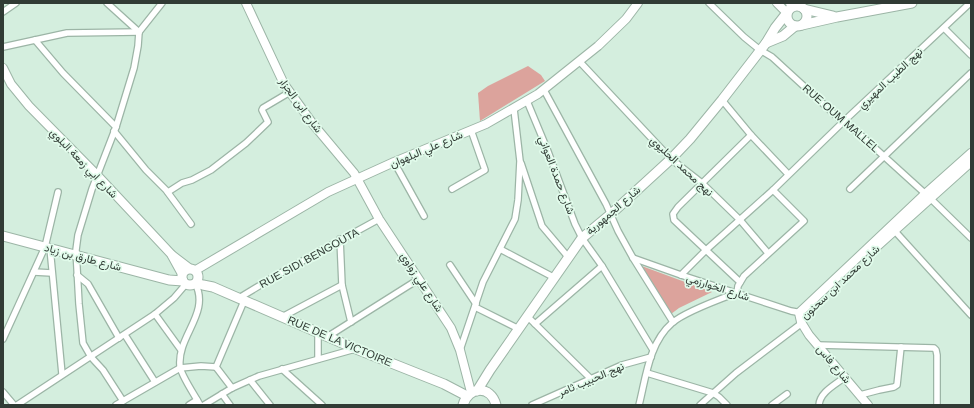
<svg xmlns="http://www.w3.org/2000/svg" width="974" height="408" viewBox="0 0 974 408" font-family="Arial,Vazirmatn,sans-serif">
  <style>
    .park { fill: #dca39c }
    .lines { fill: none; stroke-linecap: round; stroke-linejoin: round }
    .street-casing { stroke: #9cb5a6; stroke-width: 8 }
    .secondary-casing { stroke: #9cb5a6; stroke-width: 10 }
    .primary-casing { stroke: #9cb5a6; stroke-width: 11 }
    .street { stroke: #fff; stroke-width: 5.5 }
    .secondary { stroke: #fff; stroke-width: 8 }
    .primary { stroke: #fff; stroke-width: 9 }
    .labels { text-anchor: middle; stroke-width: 3.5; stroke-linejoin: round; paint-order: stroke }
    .street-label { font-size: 11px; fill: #313b35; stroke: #e1fbeb }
  </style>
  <rect width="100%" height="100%" fill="#d4eede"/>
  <g class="park">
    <polygon points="528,66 541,75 545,81 480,121 478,93 488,86"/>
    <polygon points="639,265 712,292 679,308 667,317"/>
  </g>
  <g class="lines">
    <defs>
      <g id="street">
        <polyline points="107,3 139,32"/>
        <polyline points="709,3 744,37 760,50 772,57 843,122 855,130 930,198 971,238"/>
        <polyline points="3,12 16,3"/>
        <polyline points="944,28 971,55"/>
        <polyline points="35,40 63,73 116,127"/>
        <polyline points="3,47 67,33 139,32"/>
        <polyline points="580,62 671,159 703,184 740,220 768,253"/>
        <polyline points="544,90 606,204 618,231 633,258 673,322"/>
        <polyline points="722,100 751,135 788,174"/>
        <polyline points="527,101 547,149 575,224 582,238 602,266 653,350"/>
        <polyline points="114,131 146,170 166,190 191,224"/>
        <polyline points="394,162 424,216"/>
        <polyline points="521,163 542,226 569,258"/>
        <polyline points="452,189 485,170 471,130"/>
        <polyline points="850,189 971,73"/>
        <polyline points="168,192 182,183 192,180 211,170 246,143 268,122 262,110 263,108 290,92"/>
        <polyline points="893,229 971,315"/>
        <polyline points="340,239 342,285 351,322"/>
        <polyline points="50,248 62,374"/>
        <polyline points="500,249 555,278"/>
        <polyline points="633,258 681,275 791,311 802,313"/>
        <polyline points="450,265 476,304"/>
        <polyline points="34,272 52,273"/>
        <polyline points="77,275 88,284 119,338"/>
        <polyline points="681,275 706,250 773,190"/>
        <polyline points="740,282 674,220 673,214 678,207 751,135"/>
        <path d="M195,283C211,313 177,336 180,366C180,374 196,397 200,405"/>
        <polyline points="737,293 738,286 744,276 804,221 773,190 843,122 970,3"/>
        <polyline points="239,298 277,275 379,219"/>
        <polyline points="475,307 519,329"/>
        <polyline points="155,314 181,350"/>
        <polyline points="282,317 342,285"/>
        <polyline points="528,317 590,378"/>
        <polyline points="535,324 602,266"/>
        <polyline points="318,333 318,359"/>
        <polyline points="125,335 155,382"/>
        <polyline points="327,337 419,279"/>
        <polyline points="3,339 45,247 58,192"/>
        <polyline points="818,345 934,348 936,350 937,355 937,405"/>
        <polyline points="460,350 483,282 515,219 518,200 520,161 514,109"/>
        <polyline points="282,369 322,405"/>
        <polyline points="647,373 713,393 719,397 727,405"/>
        <polyline points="250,380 270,405"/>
        <polyline points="232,388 216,367 244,301"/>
        <polyline points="3,392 14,405"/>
        <polyline points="222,394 230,405"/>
        <polyline points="860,395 879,390 894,387 897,385 901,347"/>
        <polyline points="123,401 103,370 91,357 83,343 79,304 76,250 78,235 92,189 116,127 134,68 138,46 139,32 162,3"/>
        <polyline points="17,405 155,314 174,298 186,284"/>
        <polyline points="116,405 180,368 201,366 216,367"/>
        <polyline points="189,405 197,400"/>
        <polyline points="204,405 232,388 259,376 355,349"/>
        <polyline points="532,405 622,365 651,357"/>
        <path d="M639,405C646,377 649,343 672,323C684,312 720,299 736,293"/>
        <polyline points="700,405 736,373 802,323"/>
        <polyline points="772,405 787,394"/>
        <path d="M819,405C820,392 835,385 845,377"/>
      </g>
      <g id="secondary">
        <polyline points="246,3 284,84 313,124 354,173 379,219 451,328 460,350 471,392"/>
        <polyline points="777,3 787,13"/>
        <polyline points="790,3 798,6"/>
        <polyline points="3,68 11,84 29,106 97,175 171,254 182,274"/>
        <polyline points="872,251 971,162"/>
        <polyline points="172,255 189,268"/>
        <polyline points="196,270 328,192 394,162 486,124 538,94 598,46 626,19 638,3"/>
        <polyline points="868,405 809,335 801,322 799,313 925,194 971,153"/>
      </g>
      <g id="primary">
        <circle cx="797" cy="16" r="10"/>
        <polyline points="804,9 833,16"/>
        <polyline points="802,25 837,17 912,3"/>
        <polyline points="766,43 783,36 795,26"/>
        <polyline points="3,236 169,280 183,281"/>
        <circle cx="190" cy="277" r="8"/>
        <polyline points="196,283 203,285 213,287 356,349 444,384 467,396"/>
        <polyline points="477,391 490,370 582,238 611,214 671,159 690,139 722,100 766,43 775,28 786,14"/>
        <path d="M463,405C468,386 491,385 496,405"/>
      </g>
    </defs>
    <use href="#street" class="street-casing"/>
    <use href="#secondary" class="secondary-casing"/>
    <use href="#primary" class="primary-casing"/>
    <use href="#street" class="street"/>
    <use href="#secondary" class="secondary"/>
    <use href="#primary" class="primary"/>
  </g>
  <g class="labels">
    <g class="street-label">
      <text transform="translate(890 78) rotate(-43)" y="4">نهج الطيب المهيري</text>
      <text transform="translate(301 105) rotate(54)" y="4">شارع ابن الجزار</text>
      <text transform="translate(841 118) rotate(41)" y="4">RUE OUM MALLEL</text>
      <text transform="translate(426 149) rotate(-23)" y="4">شارع علي البلهوان</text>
      <text transform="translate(84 163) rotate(46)" y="4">شارع ابي زمعة البلوي</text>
      <text transform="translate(682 166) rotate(43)" y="4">نهج محمد الحليوي</text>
      <text transform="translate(557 175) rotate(69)" y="4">شارع حمدة العواني</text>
      <text transform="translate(613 210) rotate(-41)" y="4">شارع الجمهورية</text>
      <text transform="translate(83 257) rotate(15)" y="4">شارع طارق بن زياد</text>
      <text transform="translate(309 258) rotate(-29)" y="4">RUE SIDI BENGOUTA</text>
      <text transform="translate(422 282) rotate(57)" y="4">شارع علي زواوي</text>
      <text transform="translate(840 282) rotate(-43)" y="4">شارع محمد ابن سحنون</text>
      <text transform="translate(718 287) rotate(18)" y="4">شارع الخوارزمي</text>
      <text transform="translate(340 341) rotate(23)" y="4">RUE DE LA VICTOIRE</text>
      <text transform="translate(834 364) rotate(50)" y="4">شارع فاس</text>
      <text transform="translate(591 379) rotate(-23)" y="4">نهج الحبيب ثامر</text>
    </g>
  </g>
  <rect width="974" height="408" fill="none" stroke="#313b35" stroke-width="8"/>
</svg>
